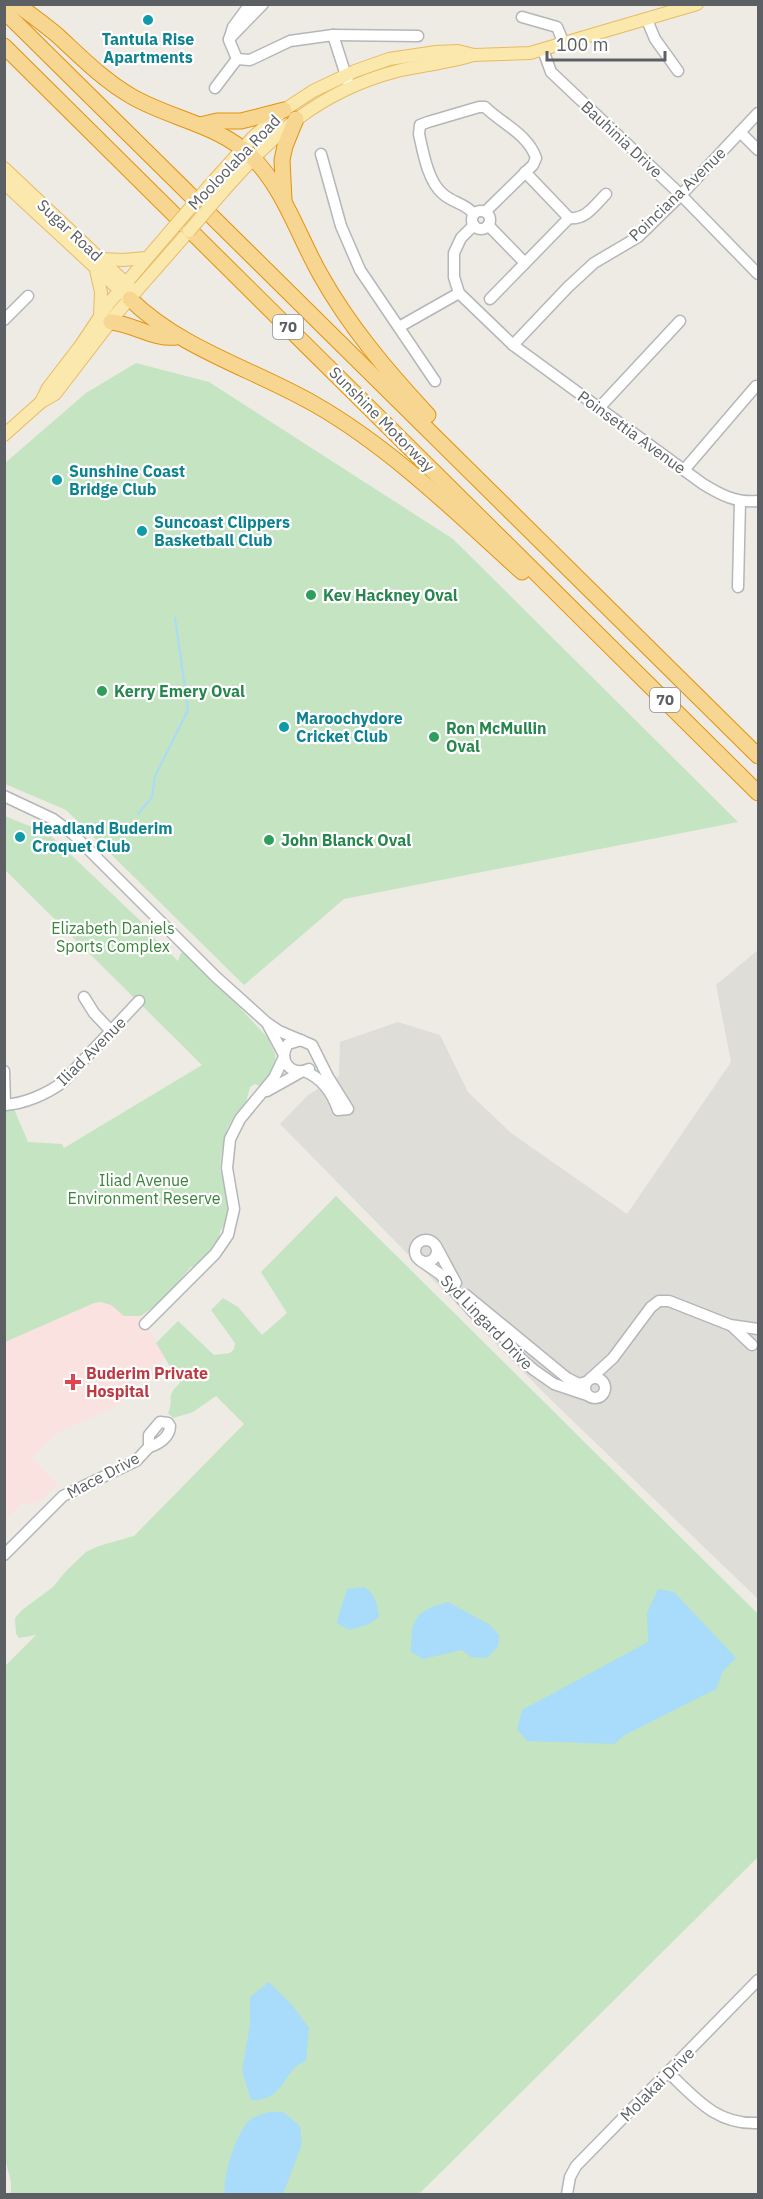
<svg xmlns="http://www.w3.org/2000/svg" width="763" height="2199" viewBox="0 0 763 2199" font-family="'IBM Plex Sans',sans-serif">
  <style>
    .industrial { fill: #dfddd8 }
    .medical { fill: #fae2e1 }
    .green { fill: #c4e4c2 }
    .water { fill: #a8dcfa }
    .lines { fill: none; stroke-linecap: round; stroke-linejoin: round }
    .stream { stroke: #a8dcfa; stroke-width: 2 }
    .minor-casing { stroke: #b4b7ba; stroke-width: 13 }
    .major-casing { stroke: #e9ba62; stroke-width: 14 }
    .highway-casing { stroke: #e4930d; stroke-width: 17 }
    .minor { stroke: #fff; stroke-width: 10 }
    .major { stroke: #fae8ad; stroke-width: 12 }
    .highway { stroke: #f7d692; stroke-width: 15 }
    .major-bridge-casing { stroke: #e9ba62; stroke-width: 14; stroke-linecap: butt }
    .major-bridge { stroke: #fae8ad; stroke-width: 12 }
    .culture-dot { fill: #0f9aa8; stroke: #fff; stroke-width: 2 }
    .leisure-dot { fill: #2e9e5b; stroke: #fff; stroke-width: 2 }
    .health-dot { fill: #e0444e; stroke: #fff; stroke-width: 2 }
    .labels { text-anchor: middle; stroke-width: 4.5; stroke-linejoin: round; paint-order: stroke }
    .shield { fill: #fff; stroke: #8d9092; stroke-width: 1.5 }
    .shield-label { font-size: 15px; font-weight: bold; fill: #5c6064 }
    .culture-label { font-size: 16px; font-weight: bold; fill: #0d838f; stroke: #fff; text-anchor: start }
    .street-label { font-size: 16px; fill: #5c6064; stroke: #fff }
    .leisure-label { font-size: 16px; font-weight: bold; fill: #27864d; stroke: #fff; text-anchor: start }
    .park-label { font-size: 16px; fill: #3c843b; stroke: #fff }
    .health-label { font-size: 16px; font-weight: bold; fill: #be3a42; stroke: #fff; text-anchor: start }
  </style>
  <rect width="100%" height="100%" fill="#eeebe4"/>
  <polygon class="industrial" points="758,950 758,1599 550,1399 280,1124 308,1095 339,1076 340,1042 398,1022 440,1035 468,1092 511,1133 627,1214 731,1062 716,985"/>
  <polygon class="medical" points="105,1255 165,1357 117,1406 57,1433 32,1458 58,1484 40,1501 29,1505 23,1502 6,1519 4,1517 4,1300"/>
  <g class="green">
    <polygon points="136,363 209,382 453,539 738,822 344,899 244,985 66,810 5,784 5,463 86,393"/>
    <path d="M5,816L49,834L149,929L148,932L178,961L181,953L184,952L200,965L268,1038L275,1054L276,1063L274,1069L259,1086L255,1084L250,1087L246,1102L234,1116L227,1129L221,1156L220,1170L230,1197L229,1223C222,1226 218,1232 220,1240L198,1266L191,1267L164,1299L141,1316H124L111,1305L101,1302L94,1303L5,1342L4,1110L14,1109L28,1142L62,1144L64,1148L202,1065L5,870Z"/>
    <path d="M336,1196L758,1614V1857L419,2194H11V2182L4,2155V1667L36,1635L19,1638L16,1634L15,1618L22,1610L53,1587L67,1570L86,1552L99,1546L134,1536L244,1424L216,1396L193,1412L173,1418L168,1413C175,1398 164,1397 180,1383L156,1343L178,1321L214,1355L230,1353L234,1349L235,1343L211,1310L223,1298L238,1307L262,1335L287,1313L261,1272Z"/>
  </g>
  <g class="water">
    <path d="M364,1587C376,1594 377,1604 379,1617L369,1624L350,1630L337,1623C339,1611 344,1601 347,1589Z"/>
    <polygon points="658,1589 674,1592 736,1658 723,1671 716,1689 625,1735 614,1744 527,1741 517,1729 522,1710 648,1642 647,1613"/>
    <path d="M448,1602L490,1625L499,1635L498,1646L487,1658L471,1657L462,1650L423,1659L411,1652C411,1618 415,1611 448,1602Z"/>
    <path d="M269,1982L292,2005L309,2028L306,2061C282,2069 287,2101 251,2100L242,2071L250,2024V1997Z"/>
    <path d="M269,2112H283L300,2126L302,2144L283,2194H225C222,2178 237,2129 251,2119C256,2116 263,2114 269,2112Z"/>
  </g>
  <g class="lines">
    <polyline class="stream" points="138,814 152,797 155,776 188,710 175,618"/>
    <defs>
      <g id="minor">
        <polyline points="250,4 233,27 229,40 237,59 250,60 290,41 333,35 350,88"/>
        <polyline points="522,17 557,27 564,44"/>
        <polyline points="647,20 655,39 678,71"/>
        <polyline points="333,35 418,36"/>
        <polyline points="229,39 263,4"/>
        <polyline points="543,50 551,72 681,195 758,274"/>
        <polyline points="215,88 237,59"/>
        <polyline points="740,132 758,150"/>
        <polyline points="321,154 341,226 360,270 435,381"/>
        <polyline points="525,172 569,218"/>
        <circle cx="481" cy="220" r="9"/>
        <path d="M474,214C465,203 453,203 443,194C428,182 423,152 419,134L420,125L428,122L479,107H485C501,123 528,134 536,158L533,165L485,212"/>
        <path d="M474,225L461,238L454,253V277L459,293L513,345L703,484C721,495 736,503 758,501"/>
        <polyline points="488,225 525,263"/>
        <path d="M490,299L569,218C586,220 595,205 606,194"/>
        <polyline points="4,320 28,296"/>
        <polyline points="399,327 459,293"/>
        <polyline points="513,345 568,287 594,263 638,237 681,195 758,113"/>
        <polyline points="599,408 680,321"/>
        <polyline points="684,470 756,386"/>
        <polyline points="738,587 740,501"/>
        <path d="M4,796L53,819L73,834L216,977L266,1022L279,1031L312,1045L328,1077L348,1109L338,1110C332,1092 322,1078 304,1071"/>
        <polyline points="84,997 94,1013 111,1031"/>
        <polyline points="268,1025 284,1055"/>
        <path d="M301,1040L288,1044C277,1061 292,1077 309,1069"/>
        <polyline points="4,1071 5,1105"/>
        <polyline points="267,1091 301,1072"/>
        <path d="M4,1105C24,1104 47,1094 63,1082L139,1001"/>
        <circle cx="426" cy="1251" r="11"/>
        <polyline points="436,1246 456,1283"/>
        <polyline points="421,1261 440,1274 474,1313 507,1340 520,1358 534,1370 554,1384 587,1395"/>
        <polyline points="466,1295 567,1378 579,1384 586,1382"/>
        <polyline points="145,1324 215,1254 228,1235 234,1209 227,1168 230,1139 240,1119 274,1078 284,1057"/>
        <polyline points="733,1327 752,1345"/>
        <circle cx="595" cy="1388" r="10"/>
        <polyline points="590,1379 613,1358 651,1307 659,1301 669,1301 730,1325 758,1329"/>
        <path d="M160,1422L168,1423L170,1426C170,1437 159,1444 149,1447V1435Z"/>
        <polyline points="4,1555 63,1496 136,1461 149,1447"/>
        <path d="M668,2072C696,2099 717,2125 758,2123"/>
        <polyline points="567,2194 570,2177 576,2166 758,1980"/>
      </g>
      <g id="major">
        <polyline points="4,168 130,287"/>
        <polyline points="4,183 124,294"/>
        <polyline points="209,186 253,137 284,110 313,91 355,71 389,59 436,52 458,51 474,55 530,53 697,4"/>
        <path d="M220,195C272,135 317,92 397,71C422,65 448,63 473,55"/>
        <polyline points="101,259 123,260 146,258"/>
        <polyline points="96,270 101,292 100,315"/>
        <polyline points="41,402 48,388 81,345 109,303 167,235"/>
        <polyline points="4,435 41,402 55,394 118,312 189,231"/>
      </g>
      <g id="highway">
        <path d="M17,4C31,15 44,24 57,35C81,57 102,79 131,96C170,119 218,124 252,157C284,189 298,235 320,274C349,326 387,371 428,415"/>
        <polyline points="4,11 758,756"/>
        <polyline points="4,46 758,793"/>
        <polyline points="200,125 217,121 241,121 284,110"/>
        <polyline points="284,200 282,160 285,146 296,119"/>
        <path d="M130,299C182,350 254,369 316,405C391,448 458,514 522,572"/>
        <path d="M111,322C133,324 155,340 176,337"/>
      </g>
    </defs>
    <use href="#minor" class="minor-casing"/>
    <use href="#major" class="major-casing"/>
    <use href="#highway" class="highway-casing"/>
    <use href="#minor" class="minor"/>
    <use href="#major" class="major"/>
    <use href="#highway" class="highway"/>
    <defs>
      <g id="major-bridge">
        <polyline points="189,231 220,195"/>
        <polyline points="167,235 209,186"/>
      </g>
    </defs>
    <use href="#major-bridge" class="major-bridge-casing"/>
    <use href="#major-bridge" class="major-bridge"/>
  </g>
  <g class="culture-dot">
    <circle cx="148" cy="20" r="6"/>
    <circle cx="57" cy="480" r="6"/>
    <circle cx="142" cy="531" r="6"/>
    <circle cx="284" cy="727" r="6"/>
    <circle cx="20" cy="837" r="6"/>
  </g>
  <g class="leisure-dot">
    <circle cx="311" cy="595" r="6"/>
    <circle cx="102" cy="691" r="6"/>
    <circle cx="434" cy="737" r="6"/>
    <circle cx="269" cy="840" r="6"/>
  </g>
  <path class="health-dot" d="M70 1373h6v6h6v6h-6v6h-6v-6h-6v-6h6z"/>
  <g class="labels">
    <g class="shield">
      <rect x="273" y="315" width="30" height="24" rx="4.5"/>
      <rect x="650" y="688" width="30" height="24" rx="4.5"/>
    </g>
    <g class="shield-label">
      <text x="288" y="332">70</text>
      <text x="665" y="705">70</text>
    </g>
    <g class="culture-label">
      <text x="148" y="45" text-anchor="middle">Tantula Rise<tspan x="148" dy="18">Apartments</tspan></text>
      <text x="69" y="477">Sunshine Coast<tspan x="69" dy="18">Bridge Club</tspan></text>
      <text x="154" y="528">Suncoast Clippers<tspan x="154" dy="18">Basketball Club</tspan></text>
      <text x="296" y="724">Maroochydore<tspan x="296" dy="18">Cricket Club</tspan></text>
      <text x="32" y="834">Headland Buderim<tspan x="32" dy="18">Croquet Club</tspan></text>
    </g>
    <g class="street-label">
      <text transform="translate(622 139) rotate(43)" y="6">Bauhinia Drive</text>
      <text transform="translate(234 162) rotate(-46)" y="6">Mooloolaba Road</text>
      <text transform="translate(677 194) rotate(-44)" y="6">Poinciana Avenue</text>
      <text transform="translate(70 230) rotate(43)" y="6">Sugar Road</text>
      <text transform="translate(382 419) rotate(45)" y="6">Sunshine Motorway</text>
      <text transform="translate(632 432) rotate(36)" y="6">Poinsettia Avenue</text>
      <text transform="translate(91 1051) rotate(-45)" y="6">Iliad Avenue</text>
      <text transform="translate(487 1322) rotate(46)" y="6">Syd Lingard Drive</text>
      <text transform="translate(103 1475) rotate(-28)" y="6">Mace Drive</text>
      <text transform="translate(657 2084) rotate(-45)" y="6">Molakai Drive</text>
    </g>
    <g class="leisure-label">
      <text x="323" y="601">Kev Hackney Oval</text>
      <text x="114" y="697">Kerry Emery Oval</text>
      <text x="446" y="734">Ron McMullin<tspan x="446" dy="18">Oval</tspan></text>
      <text x="281" y="846">John Blanck Oval</text>
    </g>
    <g class="park-label">
      <text x="113" y="934">Elizabeth Daniels<tspan x="113" dy="18">Sports Complex</tspan></text>
      <text x="144" y="1186">Iliad Avenue<tspan x="144" dy="18">Environment Reserve</tspan></text>
    </g>
    <g class="health-label">
      <text x="86" y="1379">Buderim Private<tspan x="86" dy="18">Hospital</tspan></text>
    </g>
  </g>
  <rect width="763" height="2199" fill="none" stroke="#5c6064" stroke-width="12"/>
  <path d="M547 51v9h118v-9" fill="none" stroke="#5c6064" stroke-width="3"/>
  <text x="556" y="51" font-size="18" fill="#5c6064" stroke="#ffffff" stroke-width="4.5" paint-order="stroke">100 m</text>
</svg>
